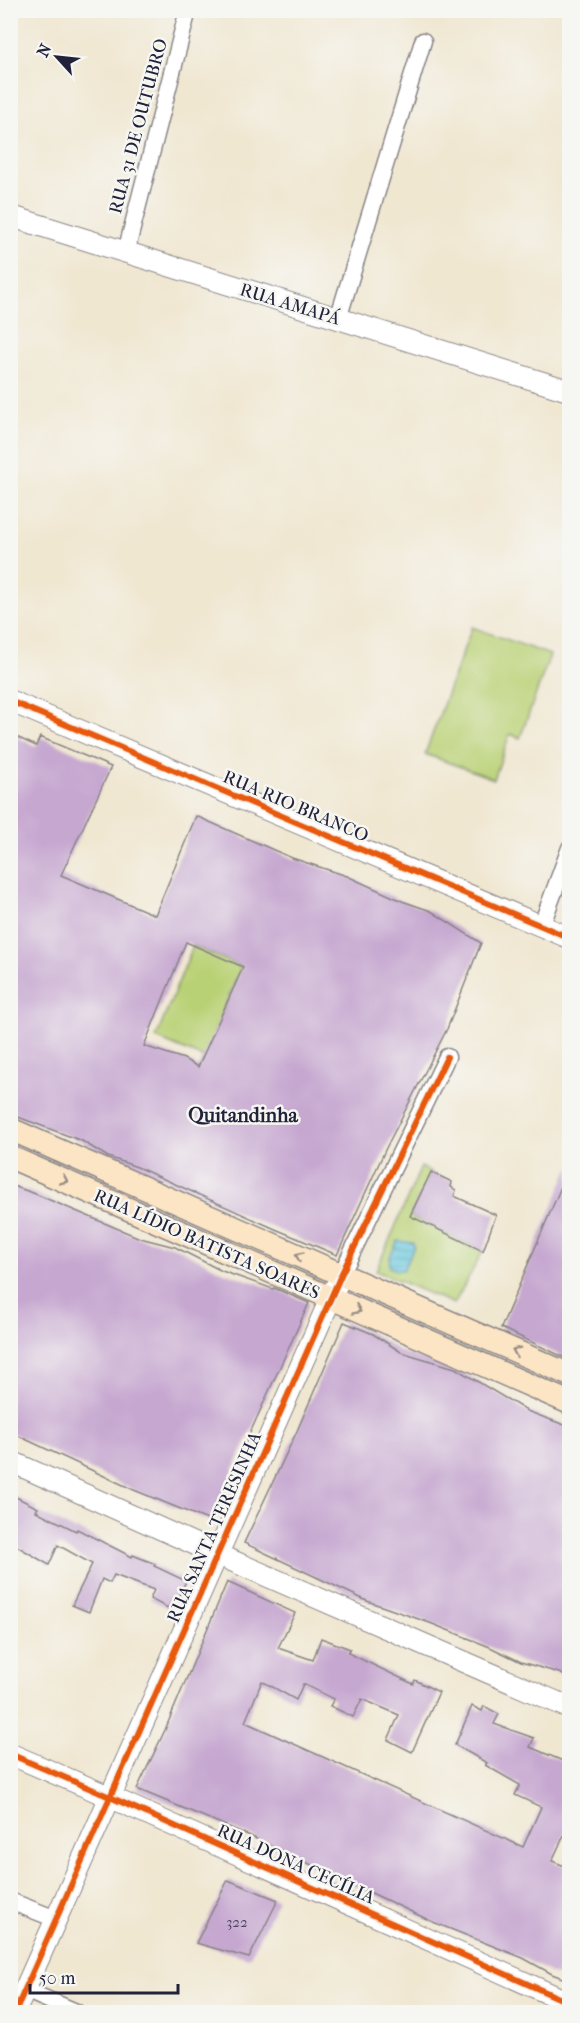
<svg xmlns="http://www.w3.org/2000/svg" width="580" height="2023" viewBox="0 0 580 2023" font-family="'IM FELL French Canon',serif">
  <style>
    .green { fill: #b9d175; stroke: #6e7a58; stroke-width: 1.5 }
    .water { fill: url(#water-rules); stroke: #42748d; stroke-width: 1.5 }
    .building { fill: #c6a7d0; fill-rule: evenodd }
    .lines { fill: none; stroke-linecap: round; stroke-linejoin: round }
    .minor-casing { stroke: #898486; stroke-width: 19 }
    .tertiary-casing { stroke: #898486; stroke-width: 23 }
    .secondary-casing { stroke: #898486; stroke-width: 25 }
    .minor { stroke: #fff; stroke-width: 16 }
    .tertiary { stroke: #fff; stroke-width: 21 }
    .secondary { stroke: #fce5c4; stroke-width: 22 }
    .cycleway-casing { stroke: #f6f6f2; stroke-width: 10 }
    .cycleway { stroke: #e8590c; stroke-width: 6 }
    .oneway { stroke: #9a8d86 }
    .labels { text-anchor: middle; stroke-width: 5; stroke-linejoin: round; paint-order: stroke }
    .number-label { font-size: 15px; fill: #4b4360 }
    .street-label { font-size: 18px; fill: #22223b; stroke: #f6f6f2 }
    .neighbourhood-label { font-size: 20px; font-weight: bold; fill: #22223b; stroke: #f6f6f2 }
  </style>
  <defs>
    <pattern id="water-rules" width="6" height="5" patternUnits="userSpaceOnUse" patternTransform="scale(1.5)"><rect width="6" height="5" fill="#61c7df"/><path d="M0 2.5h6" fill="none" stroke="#50a1b6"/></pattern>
  </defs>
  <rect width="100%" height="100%" fill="#f6f6f2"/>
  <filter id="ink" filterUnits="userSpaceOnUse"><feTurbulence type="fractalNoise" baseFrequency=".0167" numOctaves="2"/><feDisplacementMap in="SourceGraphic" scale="12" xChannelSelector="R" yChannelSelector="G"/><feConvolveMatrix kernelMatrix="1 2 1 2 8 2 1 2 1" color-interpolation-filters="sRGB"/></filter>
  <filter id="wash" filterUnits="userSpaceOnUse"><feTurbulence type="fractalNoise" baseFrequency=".008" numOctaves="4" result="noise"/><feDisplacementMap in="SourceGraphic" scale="24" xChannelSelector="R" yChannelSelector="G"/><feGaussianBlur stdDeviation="1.35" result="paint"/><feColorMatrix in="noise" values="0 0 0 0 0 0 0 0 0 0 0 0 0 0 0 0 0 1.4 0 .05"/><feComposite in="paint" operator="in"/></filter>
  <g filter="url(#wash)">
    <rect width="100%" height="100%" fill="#f0e7d1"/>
    <g class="green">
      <polygon points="472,627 550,655 520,738 510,734 494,779 425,754"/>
      <polygon points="193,946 241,966 204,1058 156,1038"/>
      <polygon points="421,1167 431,1172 410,1216 483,1251 454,1304 376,1271"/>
    </g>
    <polygon class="water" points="398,1241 413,1243 414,1247 403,1270 397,1270 389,1267 390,1256"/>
    <g id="blocks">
      <g class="building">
        <path d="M10,734L36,746L40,737L111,767L61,875L155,915L196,816L292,858L347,876L402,901L431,911L481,943L447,1029L386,1148L337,1255L273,1228L137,1167L108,1157L82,1141L10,1114ZM186,942L243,967L198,1067L184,1059L144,1046Z"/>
        <polygon points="569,1168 570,1169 570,1360 501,1328"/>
        <polygon points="431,1172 452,1182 451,1187 456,1190 454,1196 496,1215 483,1251 410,1216"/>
        <polygon points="10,1185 33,1193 140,1238 175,1247 222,1271 273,1289 274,1288 309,1303 210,1521 134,1490 10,1432"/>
        <polygon points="344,1322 373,1334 401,1352 455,1368 527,1411 570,1427 570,1678 559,1673 521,1662 490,1647 430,1623 367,1601 244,1543 297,1431"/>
        <polygon points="10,1494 38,1508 36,1511 76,1531 77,1529 132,1557 133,1555 155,1564 154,1566 186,1581 178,1598 175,1596 168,1608 150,1599 154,1590 114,1575 110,1583 102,1579 89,1612 72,1605 92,1564 58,1545 49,1565 10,1542"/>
        <polygon points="227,1582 295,1613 278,1648 313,1660 321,1638 350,1649 348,1653 413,1684 415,1680 439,1692 412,1752 388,1740 399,1715 362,1699 353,1717 330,1706 334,1699 303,1684 296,1700 262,1681 245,1722 523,1847 541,1807 515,1795 520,1785 485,1765 487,1763 455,1745 472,1706 482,1711 484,1706 499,1714 494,1724 534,1738 530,1747 570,1764 570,1822 552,1861 570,1868 570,1981 552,1974 523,1958 433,1922 248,1835 137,1789 165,1730"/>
        <polygon points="228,1880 278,1900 249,1958 196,1943"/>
      </g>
    </g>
  </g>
  <g filter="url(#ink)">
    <use href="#blocks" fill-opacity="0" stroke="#898486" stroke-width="1.5"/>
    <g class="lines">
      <defs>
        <g id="minor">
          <polyline points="126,252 188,10"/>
          <polyline points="338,319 423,41"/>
          <polyline points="541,927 570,848"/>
          <polyline points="341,1275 447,1057"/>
          <polyline points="10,1901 56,1919"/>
          <polyline points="25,1990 76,2012"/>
        </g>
        <g id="tertiary">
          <polyline points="10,216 570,391"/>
          <polyline points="10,701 570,938"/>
          <polyline points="10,1461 219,1555 570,1708"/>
          <polyline points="10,1754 110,1797 570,2003"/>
          <polyline points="15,2012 341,1275"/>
        </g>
        <g id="secondary">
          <polyline points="10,1129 570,1375"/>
          <polyline points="10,1157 570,1403"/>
        </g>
      </defs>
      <use href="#minor" class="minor-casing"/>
      <use href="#tertiary" class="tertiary-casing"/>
      <use href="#secondary" class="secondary-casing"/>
      <use href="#minor" class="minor"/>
      <use href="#tertiary" class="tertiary"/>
      <use href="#secondary" class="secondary"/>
      <defs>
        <g id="cycleway">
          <polyline points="10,701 570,938"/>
          <polyline points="10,1754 110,1797 570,2003"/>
          <polyline points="15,2012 341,1275 447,1057"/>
        </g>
      </defs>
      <use href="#cycleway" class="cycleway-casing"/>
      <use href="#cycleway" class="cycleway"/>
    </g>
    <defs><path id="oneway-chevron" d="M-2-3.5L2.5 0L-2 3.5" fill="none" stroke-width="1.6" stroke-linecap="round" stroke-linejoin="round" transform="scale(1.5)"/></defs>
    <g class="oneway">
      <use href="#oneway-chevron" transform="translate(64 1180) rotate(24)"/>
      <use href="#oneway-chevron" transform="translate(299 1256) rotate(-156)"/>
      <use href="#oneway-chevron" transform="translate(357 1310) rotate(24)"/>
      <use href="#oneway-chevron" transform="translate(516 1351) rotate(-156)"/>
    </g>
  </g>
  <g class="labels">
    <g class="number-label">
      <text x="237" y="1927">322</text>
    </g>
    <g class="street-label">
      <text transform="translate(138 126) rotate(-75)" y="6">RUA 31 DE OUTUBRO</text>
      <text transform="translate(290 304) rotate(17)" y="6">RUA AMAPÁ</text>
      <text transform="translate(296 806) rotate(23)" y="6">RUA RIO BRANCO</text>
      <text transform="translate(207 1244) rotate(24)" y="6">RUA LÍDIO BATISTA SOARES</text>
      <text transform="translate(214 1527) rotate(-66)" y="6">RUA SANTA TERESINHA</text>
      <text transform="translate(296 1864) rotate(24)" y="6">RUA DONA CECÍLIA</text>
    </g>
    <g class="neighbourhood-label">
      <text x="243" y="1122">Quitandinha</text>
    </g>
  </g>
  <rect width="580" height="2023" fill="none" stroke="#f6f6f2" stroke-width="36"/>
  <g transform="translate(57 57) rotate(297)" stroke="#f6f6f2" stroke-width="4.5" paint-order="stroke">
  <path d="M0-4.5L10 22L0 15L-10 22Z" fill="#22223b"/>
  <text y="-9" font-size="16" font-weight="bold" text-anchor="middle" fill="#22223b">N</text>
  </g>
  <path d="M30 1984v9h148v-9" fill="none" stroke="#22223b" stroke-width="3"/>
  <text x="39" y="1984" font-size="18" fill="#22223b" stroke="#f6f6f2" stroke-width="4.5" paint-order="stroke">50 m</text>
</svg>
